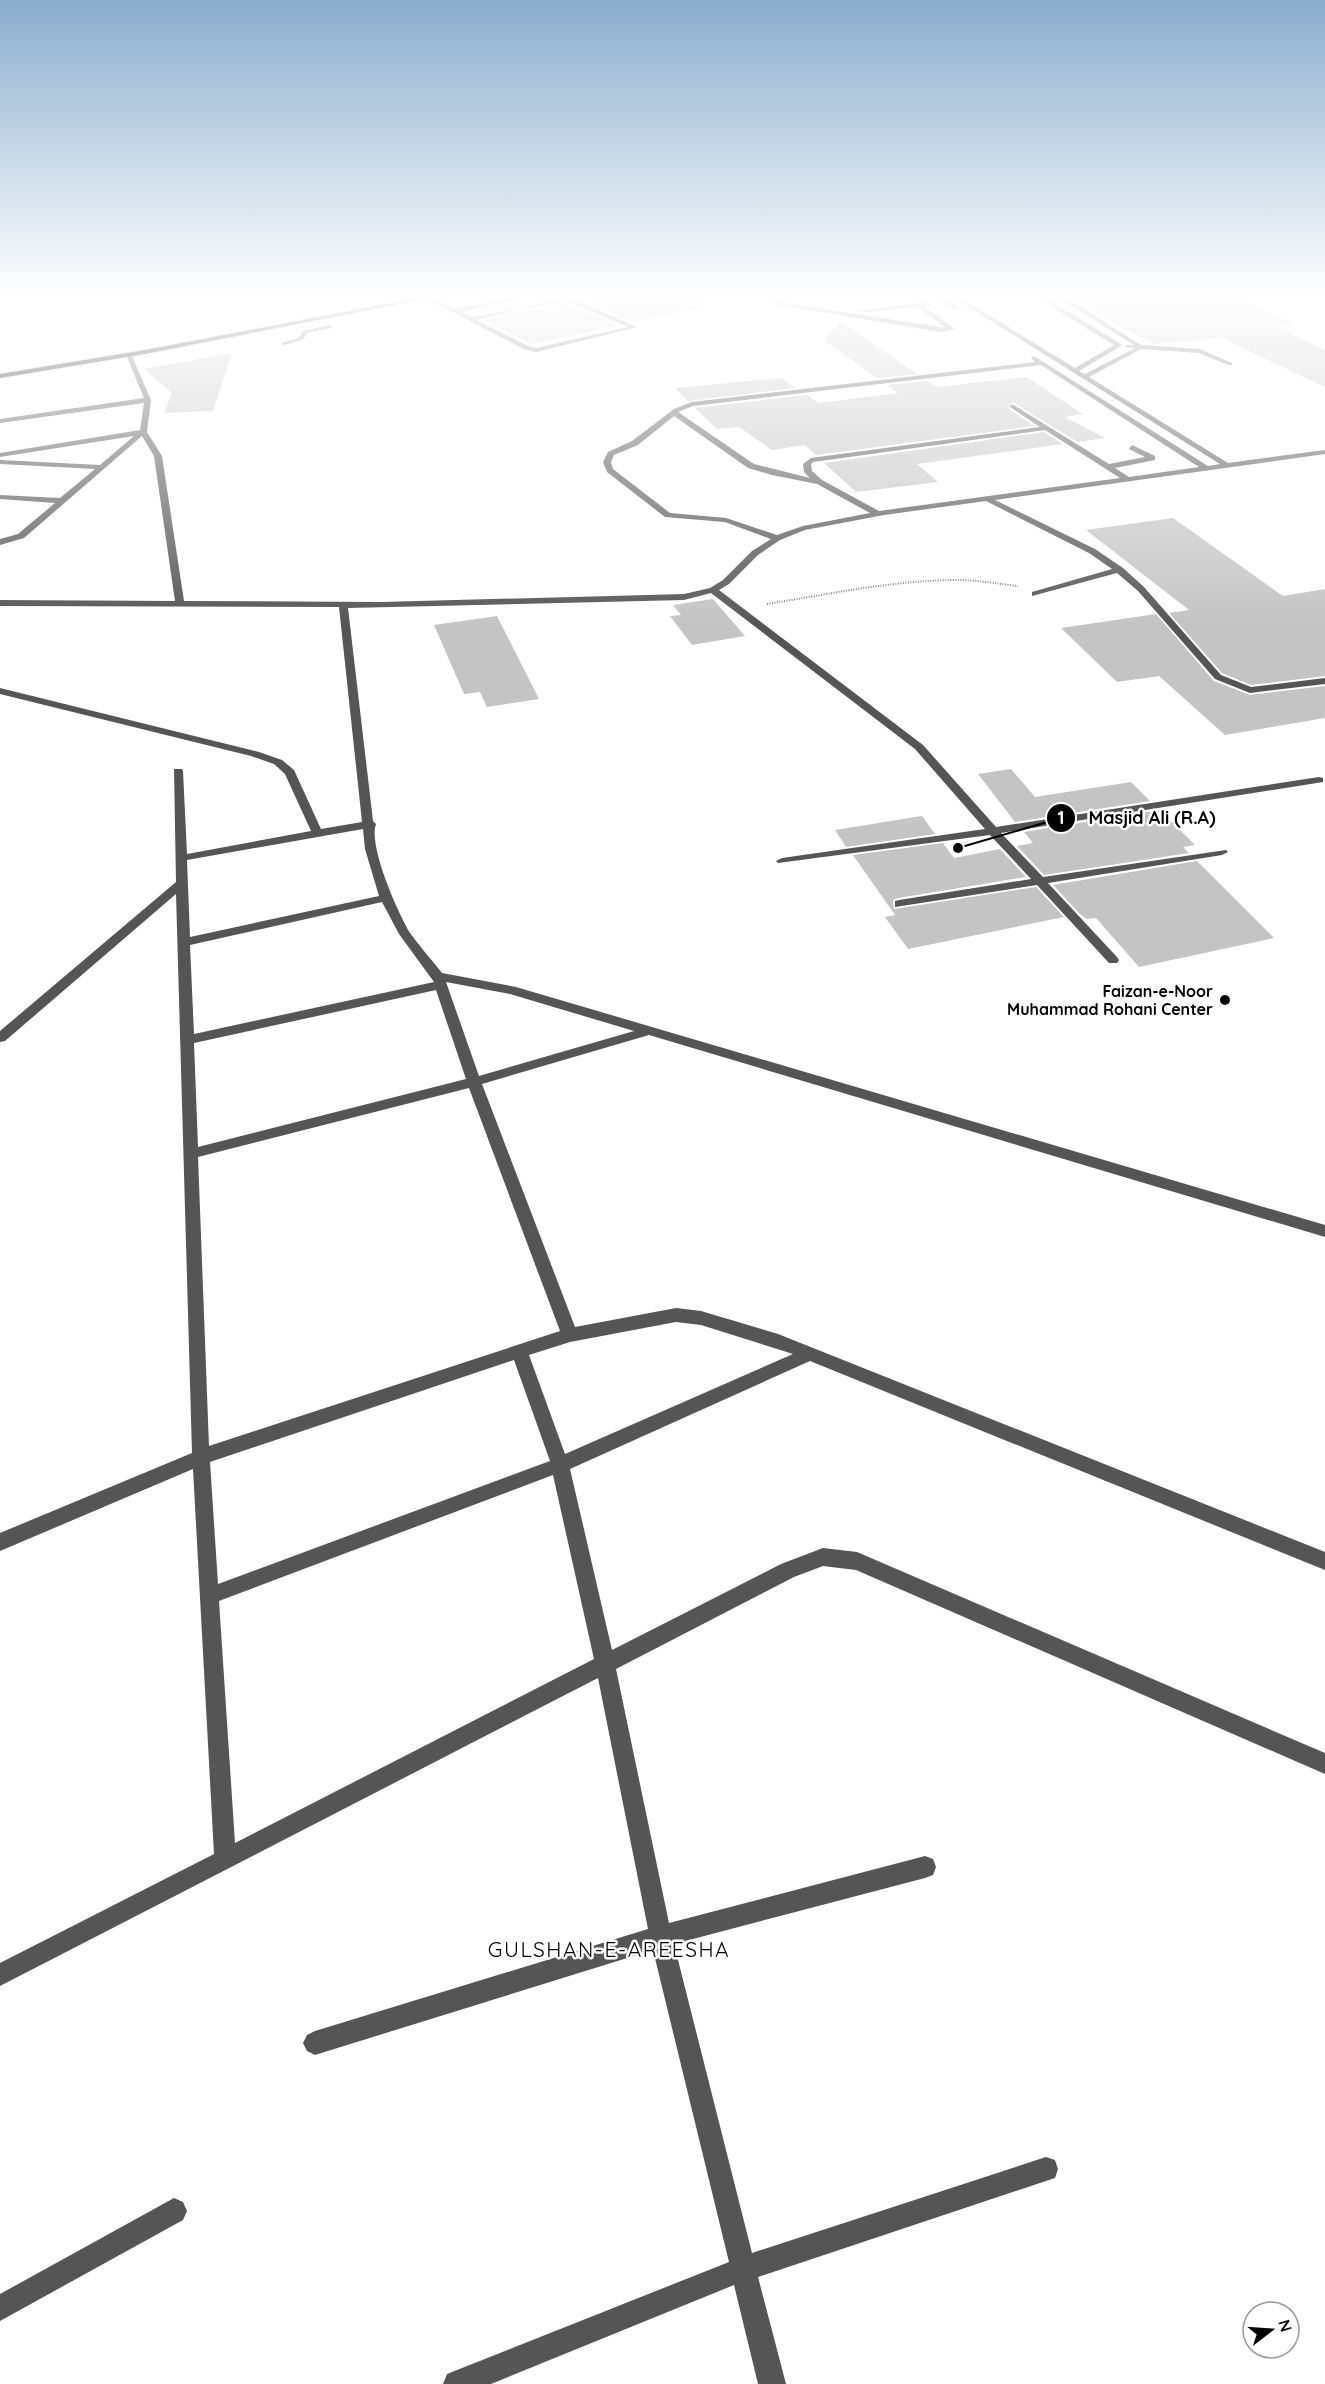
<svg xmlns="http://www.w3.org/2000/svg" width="1325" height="2384" viewBox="0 0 1325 2384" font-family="Quicksand,sans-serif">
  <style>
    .building { fill: #c4c4c4 }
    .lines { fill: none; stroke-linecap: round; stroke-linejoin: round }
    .minor-tunnel { stroke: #d9d9d9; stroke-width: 7; stroke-dasharray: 7 3; stroke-linecap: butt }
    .major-casing { stroke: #dbdbdb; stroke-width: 2 }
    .path { stroke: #777; stroke-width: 2; stroke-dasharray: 1 1.5; stroke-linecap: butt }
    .minor { fill: #555; fill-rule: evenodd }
    .major { fill: #000; fill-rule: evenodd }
    .poi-dot { fill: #000; stroke: #fff; stroke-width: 2 }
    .labels { text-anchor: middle; stroke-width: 5; stroke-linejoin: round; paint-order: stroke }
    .poi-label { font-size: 16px; font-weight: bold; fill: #000; stroke: #fff; text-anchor: end }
    .near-neighbourhood-label { font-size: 21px; letter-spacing: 1.5px; fill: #000; stroke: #fff }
    .leader { fill: none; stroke: #000; stroke-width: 2 }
    .callout-dot { fill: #000; stroke: #fff; stroke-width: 2 }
    .mark-label { font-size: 18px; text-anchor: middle; font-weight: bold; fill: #fff }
    .callout-label { font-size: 18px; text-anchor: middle; font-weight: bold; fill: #000; stroke: #fff; stroke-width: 5; stroke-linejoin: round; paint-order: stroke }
  </style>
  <rect width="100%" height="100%" fill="#fff"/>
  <g class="building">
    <polygon points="608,293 632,293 704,303 704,307 632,322 590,304"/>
    <polygon points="1168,293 1228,293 1294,324 1276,326 1325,350 1325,387 1222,338 1153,344 1077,302"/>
    <polygon points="520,304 528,311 564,304 618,325 532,344 484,320 512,314 512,308 471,314"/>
    <polygon points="840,321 917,374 877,378 825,341"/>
    <polygon points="232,353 213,411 164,413 172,393 144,369"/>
    <polygon points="1026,377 1083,414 1065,417 1105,438 1078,442 1012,402 1009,409 1034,426 816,455 805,445 772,450 739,427 717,429 695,408 807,395 819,403 898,393 887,385 927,381 937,387"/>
    <polygon points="781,378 796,388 688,401 675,388"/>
    <polygon points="1044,432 1063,444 917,464 938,482 856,492 824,463"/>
    <polygon points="1173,518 1283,596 1325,589 1325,676 1251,685 1222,673 1169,613 1189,610 1086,530"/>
    <polygon points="713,599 745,636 692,645 670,616 681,615 673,605"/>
    <polygon points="1156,614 1214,681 1250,695 1325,686 1325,718 1225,735 1159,676 1117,682 1061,628"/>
    <polygon points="497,616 539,699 487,707 480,692 464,694 434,625"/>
    <polygon points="1011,769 1035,797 1131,782 1150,801 1015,822 978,774"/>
    <polygon points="1160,810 1195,845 1183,847 1189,853 1044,875 1017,846 1033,843 1024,832"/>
    <polygon points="922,816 935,834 846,847 835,830"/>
    <polygon points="943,843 954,858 1000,849 1026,877 898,898 893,900 894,909 1036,887 1064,917 908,949 885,917 895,915 853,855"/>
    <polygon points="1197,861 1274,938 1139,967 1096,918 1087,919 1080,914 1053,885"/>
  </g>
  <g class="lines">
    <polyline class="minor-tunnel" points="509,311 528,307"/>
    <defs>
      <polygon id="major" points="443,293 456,293 145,354 0,378 0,374 145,350"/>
    </defs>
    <use href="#major" class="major-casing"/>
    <path class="path" d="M767,604C830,594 894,580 959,580C978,580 998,584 1018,586"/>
    <g class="minor">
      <polygon points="531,293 544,293 461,312 471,317 511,310 511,312 476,320 528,346 536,348 628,327 567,301 528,309 525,307 561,298 550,293 559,293 637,327 536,352 524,349 425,298 430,297 456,309"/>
      <polygon points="928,293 936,293 959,308 954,309"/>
      <path d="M946,293H953L1075,368L1114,345L1029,293H1037L1121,344V346L1079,371L1085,374L1135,348L1126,347V345H1134L1051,293H1059L1141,345L1200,349L1232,363V365H1228L1199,353L1141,349L1089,377L1228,463L1325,450V454L995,500L1095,549L1123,568L1144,587L1221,675L1251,687L1325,678V684L1250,693L1215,679L1138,591L1117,573L1032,596V592L1112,569L1089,553L986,501L884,515L805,530L780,540L758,555L729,584L719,590L923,745L996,827L1319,777L1323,778V782L1001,833L1043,877L1226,850L1228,852L1222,855L1048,883L1117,957L1119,960L1117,963H1109L1037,885L895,907V901L899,900L1031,879L990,835L778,863L776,861L782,858L985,829L915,749L711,593L684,600L348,608L373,821L376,824C368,846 398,913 410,933C420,947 432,960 442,973L516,987L1325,1225V1237L649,1035L482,1084L575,1327L676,1308L701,1311L778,1334L1325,1552V1570L810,1361L570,1469L612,1650L781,1564L823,1548L857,1552L1325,1753V1774L856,1570L823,1566L794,1577L616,1669L669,1923L925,1856L933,1859L936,1867L933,1875L925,1878L674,1944L752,2253L1046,2157L1055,2160L1058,2169L1055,2178L758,2277L786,2384H758L734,2285L491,2384H443L447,2374L729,2262L653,1950L315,2055L307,2051L303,2043L307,2035L315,2031L648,1929L598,1678L0,1986V1963L214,1854L193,1469L0,1551V1533L192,1453L176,894L5,1041L0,1042V1031L176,882L174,769H182L183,771L187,854L311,831L285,774L274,764L251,756L0,694V688L259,752L282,760L294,770L321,829L362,822L339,607L0,606V600L175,601L154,456L142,436L24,538L0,545V539L18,534L55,503L0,499V495L60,498L95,469L0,464V460L100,465L134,436L0,457V453L140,430L144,403L0,423V419L144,398L126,355L131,354L151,400L147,432L162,456L184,601L381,602L684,594L710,588L723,580L752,551L771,539L725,522L665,517L607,472L603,462L608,452L632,441L674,409L692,402L1035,362L1031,358L1034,356L1208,466L1220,464ZM1041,365L1199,467L1129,477L1115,468L1155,460V456L1132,445L1129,449L1145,457L1109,464L1012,404L1010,407L1040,427L811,458L803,464L804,472L810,478L754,464L678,412L693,406ZM674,416L748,468L772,475L817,484L870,513L803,526L777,535L726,518L670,513L613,469L611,462L614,455L638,445ZM1045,430L1120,478L879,511L822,480L812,471L811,464L813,462ZM363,829L365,849L379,896L190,937L187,860ZM382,902L399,934L434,982L194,1034L190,945ZM446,982L510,994L634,1031L479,1076ZM436,990L466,1079L198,1147L194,1043ZM469,1088L560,1331L209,1446L198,1157ZM676,1322L701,1325L793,1354L565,1454L529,1355L570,1342ZM514,1360L550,1461L218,1584L210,1462ZM553,1475L594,1659L235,1843L219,1601Z"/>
      <polygon points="774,301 946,328 917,307 859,313 856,311 928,302 930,305 924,306 955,329 941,332 772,304"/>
      <polygon points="330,325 332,328 307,333 303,340 284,345 281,343 299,338 303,331"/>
      <polygon points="174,2198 183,2202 187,2211 183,2220 0,2321 0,2294"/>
    </g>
    <use href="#major" class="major"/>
  </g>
  <linearGradient id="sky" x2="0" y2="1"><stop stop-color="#8cadcc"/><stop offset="0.47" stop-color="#fff"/><stop offset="1" stop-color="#fff" stop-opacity="0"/></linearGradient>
  <rect width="1325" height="627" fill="url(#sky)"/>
  <circle class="poi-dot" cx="1225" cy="1000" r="6"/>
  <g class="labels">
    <g class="poi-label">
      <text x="1213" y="997">Faizan-e-Noor<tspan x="1213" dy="18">Muhammad Rohani Center</tspan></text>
    </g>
    <g class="near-neighbourhood-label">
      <text x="609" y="1957">GULSHAN-E-AREESHA</text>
    </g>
  </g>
  <path class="leader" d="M958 848L1061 818"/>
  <g class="callout-dot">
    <circle cx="958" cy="848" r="6"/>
    <circle cx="1061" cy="818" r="15"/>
  </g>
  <g class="mark-label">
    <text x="1061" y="824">1</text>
  </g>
  <g class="callout-label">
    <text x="1152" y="824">Masjid Ali (R.A)</text>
  </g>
  <g transform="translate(1271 2330) rotate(73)"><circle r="28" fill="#ffffff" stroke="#999999" stroke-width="1.5"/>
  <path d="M0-4.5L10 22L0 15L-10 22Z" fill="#000000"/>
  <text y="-9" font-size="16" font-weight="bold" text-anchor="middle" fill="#000000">N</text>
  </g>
</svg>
